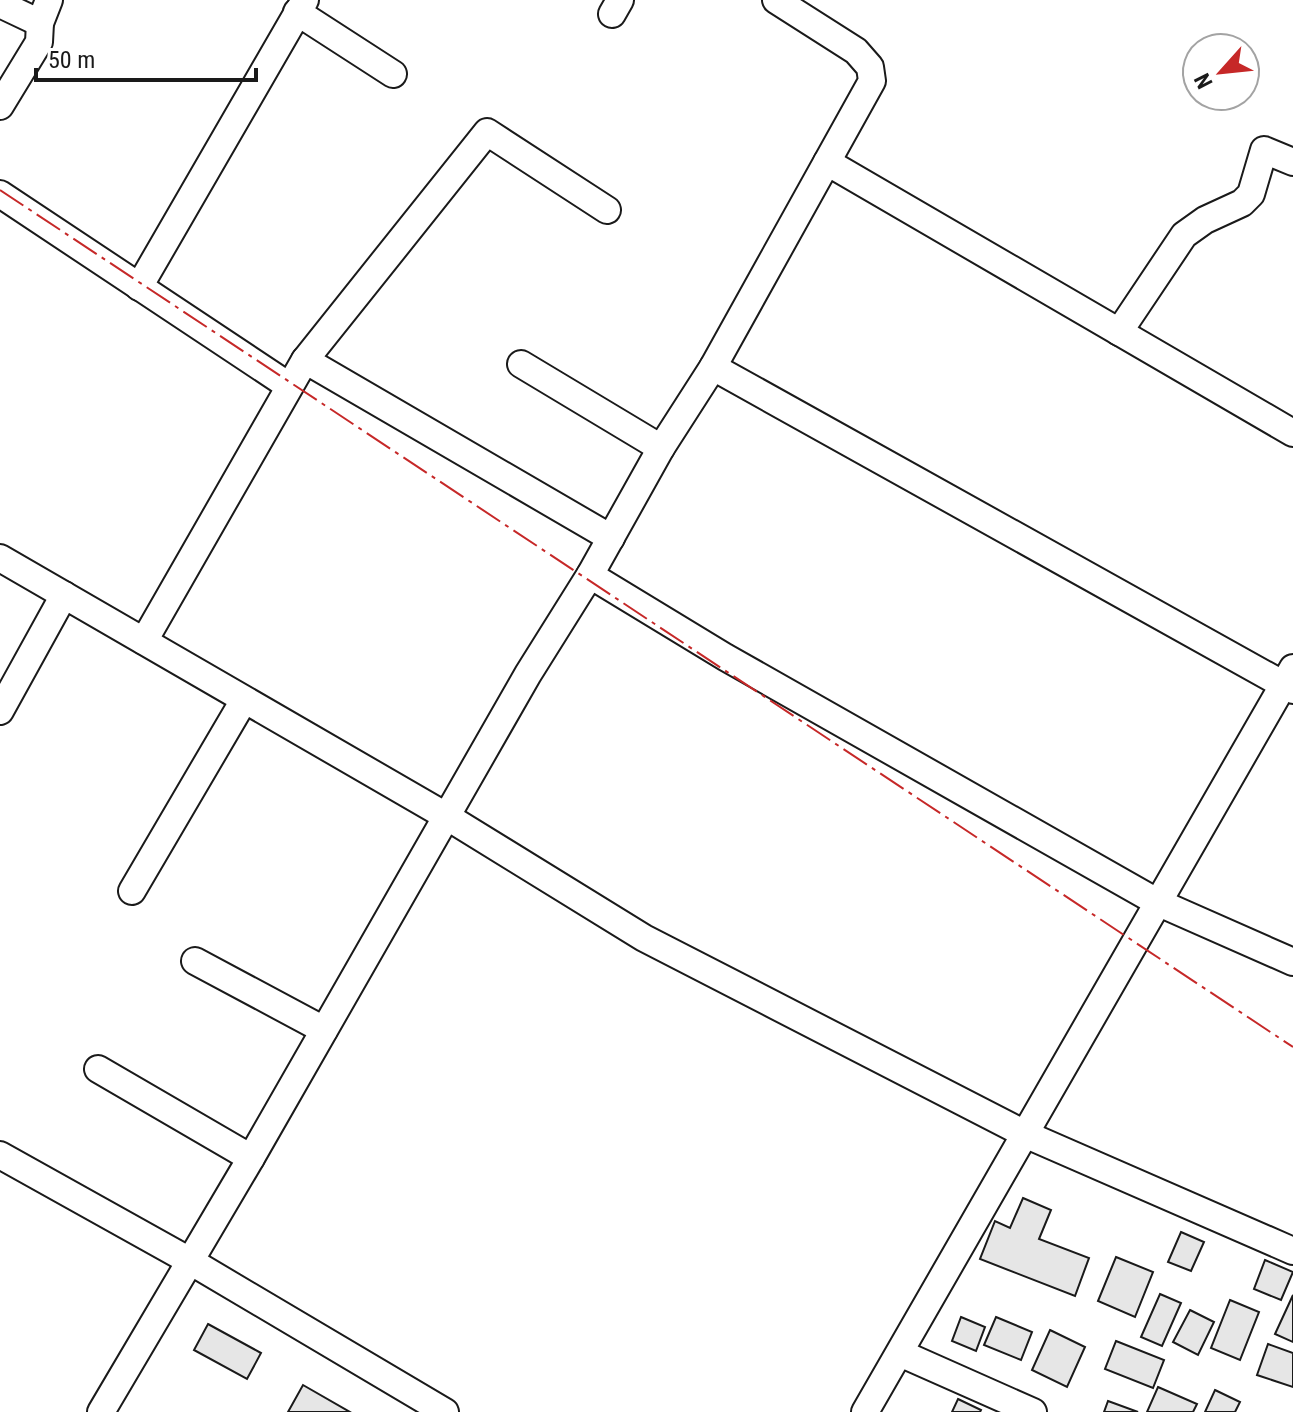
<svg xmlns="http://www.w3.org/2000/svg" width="1293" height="1412" viewBox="0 0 1293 1412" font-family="'Roboto Condensed',sans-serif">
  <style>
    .building { fill: #e6e6e6; stroke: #1a1a1a; stroke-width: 2 }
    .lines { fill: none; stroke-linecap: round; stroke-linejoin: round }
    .street-casing { stroke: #1a1a1a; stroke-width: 30 }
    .street { stroke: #fff; stroke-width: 26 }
    .power { stroke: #c62828; stroke-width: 2; stroke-dasharray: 28 6 4 6; stroke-linecap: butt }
  </style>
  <rect width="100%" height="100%" fill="#fff"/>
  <g class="building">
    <polygon points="1023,1198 1051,1210 1039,1239 1089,1258 1075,1296 980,1259 995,1221 1010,1228"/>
    <polygon points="1181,1232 1204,1242 1191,1271 1168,1262"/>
    <polygon points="1116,1257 1153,1272 1135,1317 1098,1301"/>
    <polygon points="1265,1260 1293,1272 1281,1300 1254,1289"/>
    <polygon points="1160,1294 1181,1303 1162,1346 1141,1337"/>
    <polygon points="1293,1295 1293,1342 1275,1334"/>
    <polygon points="1230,1300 1259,1312 1240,1360 1211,1348"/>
    <polygon points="1190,1310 1214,1322 1198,1355 1173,1342"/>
    <polygon points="961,1317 985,1327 976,1351 952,1341"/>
    <polygon points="996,1317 1032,1332 1021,1360 984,1345"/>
    <polygon points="208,1324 261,1353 247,1379 194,1350"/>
    <polygon points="1050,1330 1085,1347 1067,1387 1032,1370"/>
    <polygon points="1116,1341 1164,1360 1153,1388 1105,1369"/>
    <polygon points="1268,1344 1293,1353 1293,1387 1257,1375"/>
    <polygon points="303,1385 350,1412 288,1412"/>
    <polygon points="1158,1387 1197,1404 1193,1412 1147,1412"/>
    <polygon points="1215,1390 1240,1402 1235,1412 1205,1412"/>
    <polygon points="958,1399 981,1410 980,1412 952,1412"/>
    <polygon points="1108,1401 1138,1412 1104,1412"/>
  </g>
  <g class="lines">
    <defs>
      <g id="street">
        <polyline points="0,4 40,23"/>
        <polyline points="297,12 393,74"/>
        <polyline points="612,14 620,0"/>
        <polyline points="0,106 39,42 40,23 49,0"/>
        <polyline points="827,162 1293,433"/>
        <polyline points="0,194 289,386"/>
        <polyline points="139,287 305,0"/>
        <polyline points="1119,332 1184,235 1205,220 1242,203 1251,194 1264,150 1293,162"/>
        <polyline points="305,360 487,132 607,210"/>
        <polyline points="521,364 661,448"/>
        <polyline points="713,367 1293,690"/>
        <polyline points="0,558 446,816 644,938 1027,1135 1293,1251"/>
        <polyline points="590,575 725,657 1157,902 1293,962"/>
        <polyline points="144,641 305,360 611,538"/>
        <polyline points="0,711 64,595"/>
        <polyline points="132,891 244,700"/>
        <polyline points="195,961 324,1030"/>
        <polyline points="98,1069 251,1158"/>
        <polyline points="0,1155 190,1261 445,1412"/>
        <polyline points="900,1353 1033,1412"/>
        <polyline points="101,1412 251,1158 528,674 590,575 661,448 713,367 872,81 870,67 856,51 776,0"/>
        <polyline points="865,1412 1293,668"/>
      </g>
    </defs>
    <use href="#street" class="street-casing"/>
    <use href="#street" class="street"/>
    <polyline class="power" points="0,190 1293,1047"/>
  </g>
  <g transform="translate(1221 72) rotate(243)"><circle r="38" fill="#ffffff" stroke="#a3a3a3" stroke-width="2"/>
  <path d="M0-6L14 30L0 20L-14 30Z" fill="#c62828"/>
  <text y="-12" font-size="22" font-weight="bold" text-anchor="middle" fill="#1a1a1a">N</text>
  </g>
  <path d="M36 68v12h220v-12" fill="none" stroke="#1a1a1a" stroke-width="4"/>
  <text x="48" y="68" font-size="24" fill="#1a1a1a" stroke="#ffffff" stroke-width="6" paint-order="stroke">50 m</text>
</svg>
